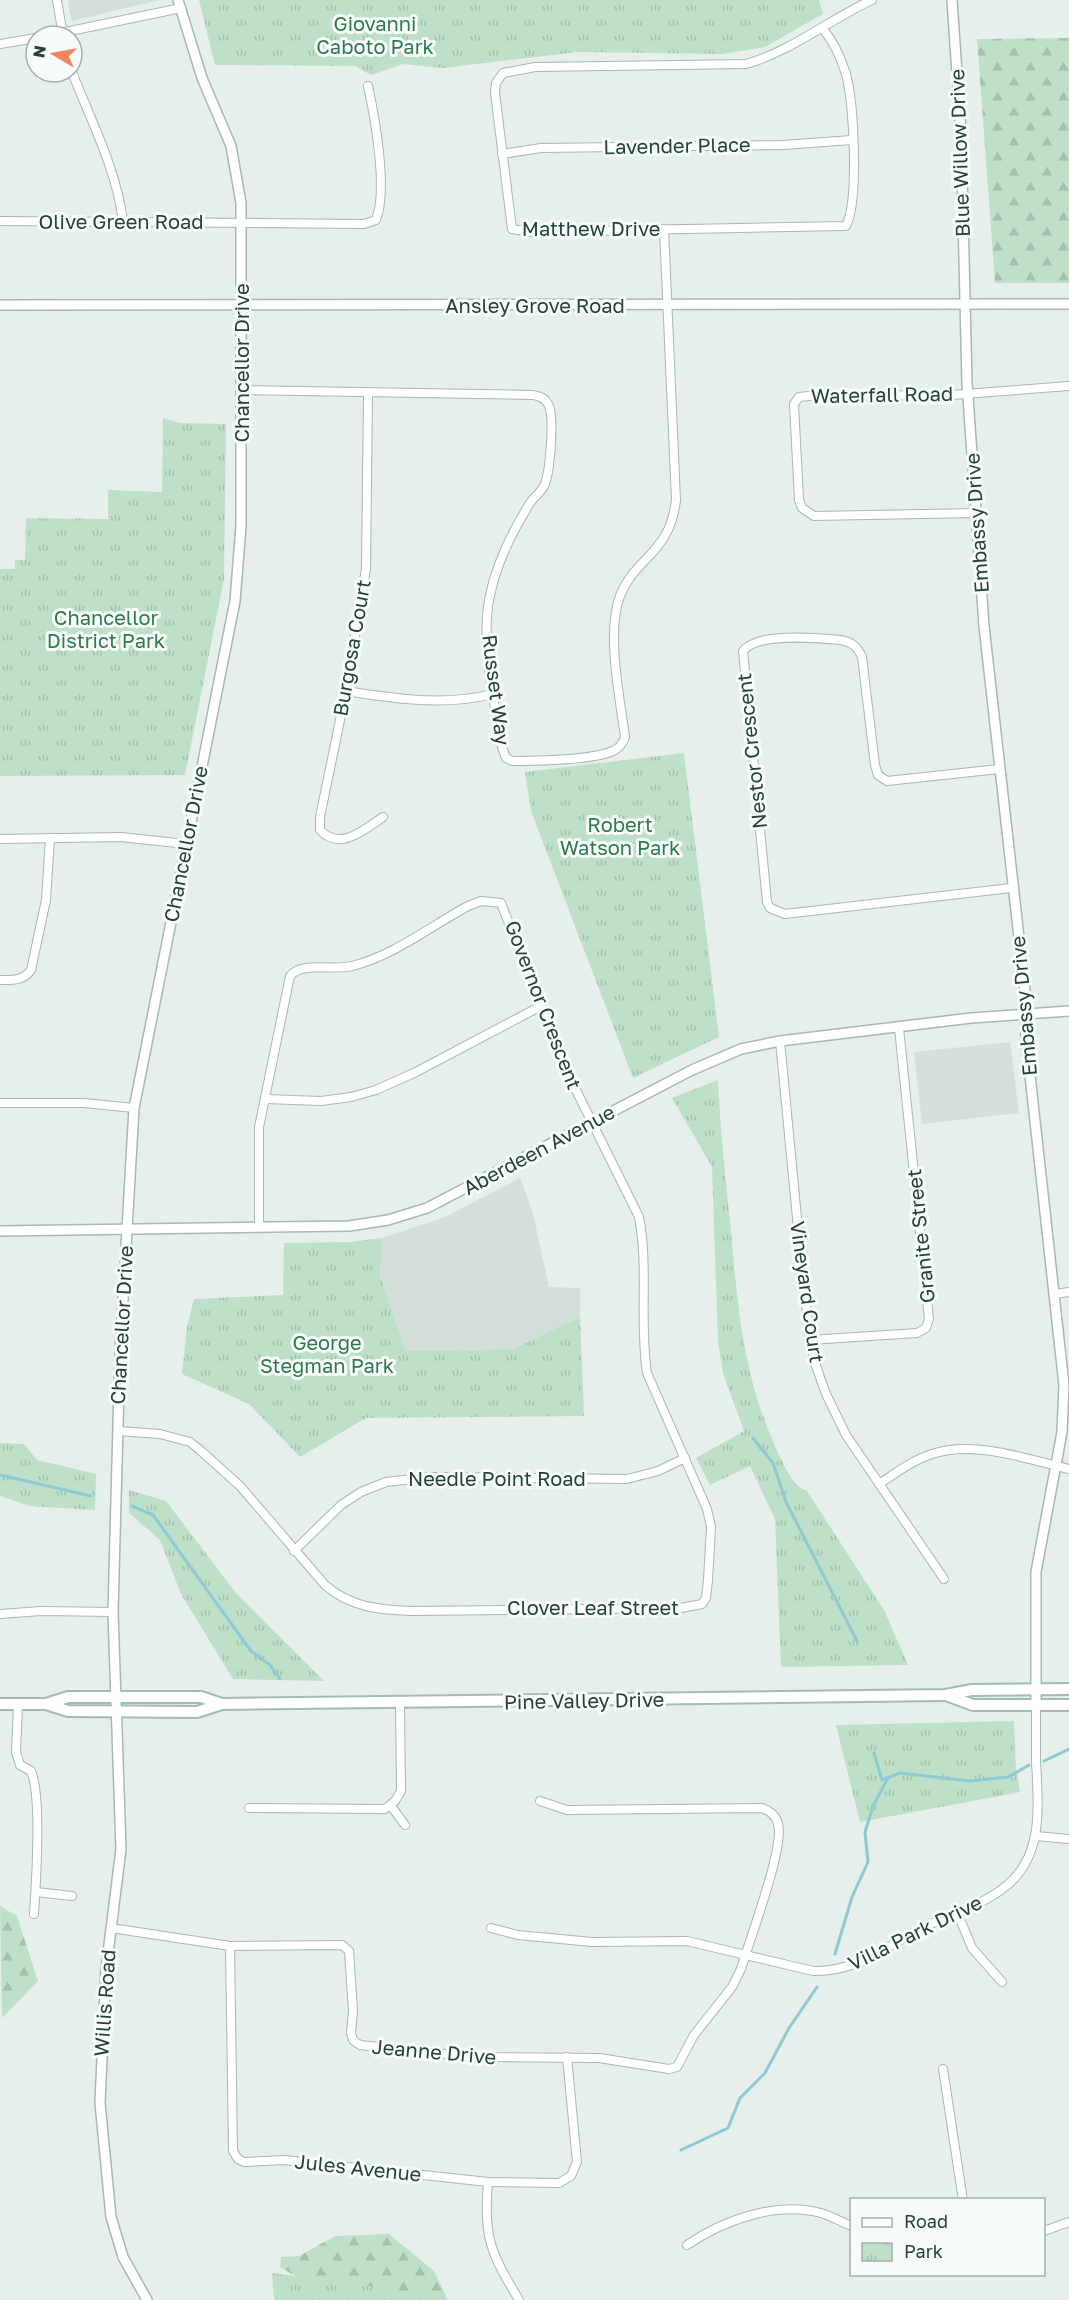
<svg xmlns="http://www.w3.org/2000/svg" width="1069" height="2300" viewBox="0 0 1069 2300" font-family="'Golos Text',sans-serif">
  <style>
    .built { fill: #d4dfda }
    .forest { fill: url(#forest-firs) }
    .park { fill: url(#park-tufts) }
    .lines { fill: none; stroke-linecap: round; stroke-linejoin: round }
    .stream { stroke: #8ec9d4; stroke-width: 3 }
    .minor-casing { stroke: #a8b8b2; stroke-width: 10 }
    .tertiary-casing { stroke: #a8b8b2; stroke-width: 12 }
    .secondary-casing { stroke: #a4bbb3; stroke-width: 14 }
    .minor { stroke: #fff; stroke-width: 8 }
    .tertiary { stroke: #fff; stroke-width: 9 }
    .secondary { stroke: #fff; stroke-width: 10 }
    .labels { text-anchor: middle; stroke-width: 6; stroke-linejoin: round; paint-order: stroke }
    .park-label { font-size: 20px; fill: #2d7a4b; stroke: #f7fbf9 }
    .street-label { font-size: 20px; fill: #24423a; stroke: #f7fbf9 }
  </style>
  <defs>
    <pattern id="forest-firs" width="22" height="20" patternUnits="userSpaceOnUse" patternTransform="scale(1.5)"><rect width="22" height="20" fill="#bfe0c8"/><path d="M5 1l3.5 6h-7zM16 11l3.5 6h-7z" fill="#a4c1ad"/></pattern>
    <pattern id="park-tufts" width="24" height="20" patternUnits="userSpaceOnUse" patternTransform="scale(1.5)"><rect width="24" height="20" fill="#bfe0c8"/><path d="M3 7l-1-3M5 7V3M7 7l1-3M15 17l-1-3M17 17v-4M19 17l1-3" fill="none" stroke="#a4c1ad"/></pattern>
  </defs>
  <rect width="100%" height="100%" fill="#e6efeb"/>
  <g class="built">
    <polygon points="68,0 160,0 71,21"/>
    <polygon points="1010,1042 1019,1113 922,1124 914,1052"/>
    <polygon points="520,1178 533,1213 549,1287 580,1288 580,1317 513,1349 406,1351 380,1276 382,1238 443,1218"/>
  </g>
  <g class="forest">
    <polygon points="1069,38 1069,283 995,283 977,39"/>
    <polygon points="0,1906 17,1916 38,1981 2,2018"/>
    <polygon points="389,2234 434,2271 448,2300 346,2300 319,2290 280,2267 281,2257 299,2256 335,2236"/>
  </g>
  <g class="park">
    <polygon points="199,0 819,0 823,14 765,47 722,54 578,52 443,68 403,64 371,75 355,66 215,65"/>
    <polygon points="163,418 180,423 226,424 224,579 185,775 0,776 0,569 15,569 15,560 25,560 26,518 108,519 108,490 162,492"/>
    <polygon points="684,753 719,1037 633,1078 531,811 525,772"/>
    <path d="M718,1080C720,1127 725,1174 730,1221C738,1307 742,1377 780,1457C786,1469 794,1487 807,1491L884,1610L908,1665L781,1667L775,1519L750,1466L710,1485L696,1458L744,1431L723,1373L718,1342L712,1167L672,1098Z"/>
    <polygon points="382,1238 380,1276 406,1351 513,1349 580,1317 584,1416 366,1418 300,1457 249,1404 182,1374 187,1327 194,1299 283,1295 284,1243 351,1242"/>
    <polygon points="0,1443 24,1444 37,1460 96,1474 95,1510 30,1506 0,1496"/>
    <polygon points="129,1490 166,1501 236,1593 324,1681 233,1679 181,1594 160,1540 129,1513"/>
    <polygon points="1014,1721 1016,1769 1020,1792 860,1822 836,1725"/>
    <polygon points="272,2273 435,2295 439,2300 274,2300"/>
  </g>
  <g class="lines">
    <g class="stream">
      <polyline points="753,1438 773,1463 786,1502 857,1641"/>
      <polyline points="0,1475 91,1496"/>
      <polyline points="132,1506 153,1515 251,1651 270,1665 280,1679"/>
      <polyline points="874,1753 882,1780 900,1773 970,1781 1008,1777 1029,1765"/>
      <polyline points="1044,1761 1069,1749"/>
      <polyline points="835,1954 852,1897 868,1862 865,1832 873,1806 888,1778"/>
      <polyline points="681,2150 728,2128 740,2098 765,2073 789,2028 817,1987"/>
    </g>
    <defs>
      <g id="minor">
        <polyline points="57,0 63,36"/>
        <path d="M823,29C834,42 841,58 846,74C854,103 859,201 846,226L530,232L512,229L495,93L496,83L503,73L535,67L746,64C792,51 830,19 872,0"/>
        <polyline points="46,36 181,8"/>
        <polyline points="0,44 36,38"/>
        <path d="M72,72C91,121 116,168 123,221"/>
        <polyline points="502,154 541,148 783,145 852,140"/>
        <path d="M0,221L364,224L376,220C388,190 375,118 368,86"/>
        <path d="M242,390L533,395C540,396 545,398 548,404C555,415 550,474 544,486C541,492 534,497 530,503C511,534 496,564 489,600C481,648 494,700 502,747L506,758L512,761C537,761 591,760 613,751C620,748 623,743 625,737C620,699 606,632 620,596C635,557 670,554 676,500L664,229"/>
        <path d="M368,393L366,569L346,691L320,817V830C340,852 365,829 383,817"/>
        <polyline points="977,513 814,516 802,508 799,500 794,404 799,397 809,396 951,395 1069,386"/>
        <path d="M346,691C396,699 444,706 493,694"/>
        <path d="M999,769L887,781L878,775L875,765L862,657C857,646 852,642 840,640C817,638 757,632 743,651L767,902L770,908L785,914L1011,888"/>
        <polyline points="0,839 121,837 186,844"/>
        <path d="M0,980C13,980 23,981 31,970L46,900L50,838"/>
        <polyline points="780,1041 800,1249 810,1340 816,1366 826,1394 846,1435 944,1579"/>
        <polyline points="265,1099 321,1101 351,1097 376,1090 416,1072 541,1006"/>
        <polyline points="0,1103 84,1103 134,1108"/>
        <polyline points="1055,1294 1069,1292"/>
        <polyline points="810,1340 917,1333 926,1328 929,1319 899,1028"/>
        <path d="M118,1431L160,1434L190,1442L200,1450L240,1486L325,1585C350,1607 379,1610 411,1611L681,1608L702,1604L706,1598L708,1580L711,1527L707,1509L647,1373C639,1322 649,1269 639,1217L565,1068L501,903L481,901L468,906C431,926 393,956 352,966C333,971 303,961 290,976L259,1127V1227"/>
        <path d="M879,1484C896,1473 913,1460 932,1454C974,1440 1027,1459 1069,1469"/>
        <polyline points="294,1551 341,1505 361,1492 386,1482 431,1477 627,1479 658,1471 685,1458"/>
        <polyline points="0,1614 41,1611 113,1612"/>
        <path d="M18,1704L16,1752L20,1765L31,1771C42,1795 36,1884 34,1914"/>
        <polyline points="391,1806 405,1825"/>
        <polyline points="249,1808 385,1809 395,1801 401,1791 400,1703"/>
        <polyline points="1036,1836 1069,1839"/>
        <polyline points="36,1892 72,1896"/>
        <polyline points="957,1912 972,1948 1002,1982"/>
        <path d="M111,1928L230,1946L342,1945L349,1951L353,2011L351,2033L353,2040L360,2045L474,2057L599,2058L669,2069L677,2067L694,2035L732,1987L741,1969C749,1941 785,1847 778,1824C776,1815 770,1811 762,1808L567,1810L540,1801"/>
        <path d="M491,1928L518,1935L592,1942L687,1941L813,1971C855,1972 883,1949 918,1930C945,1916 976,1908 1001,1890C1045,1859 1038,1808 1036,1760C1036,1742 1036,1723 1036,1705"/>
        <polyline points="230,1946 233,2151 238,2159 244,2162 284,2160 488,2182 559,2183 571,2176 577,2162 567,2057"/>
        <polyline points="943,2069 963,2200"/>
        <path d="M488,2182C483,2238 491,2253 519,2300"/>
        <polyline points="1044,2231 1069,2222"/>
        <path d="M687,2245C724,2220 776,2201 821,2213C831,2216 841,2222 852,2226"/>
      </g>
      <g id="tertiary">
        <polyline points="952,0 961,132 967,383 984,626 1025,991 1026,1039 1064,1385 1062,1432 1036,1572 1036,1705"/>
        <polyline points="0,305 1069,304"/>
        <polyline points="0,1231 349,1226 388,1220 427,1208 692,1070 741,1049 780,1041 971,1018 1069,1011"/>
        <polyline points="147,2300 123,2257 111,2217 100,2103 106,1969 121,1849 113,1612 120,1351 134,1108 235,601 241,526 241,203 231,146 202,78 178,0"/>
      </g>
      <g id="secondary">
        <polyline points="946,1695 973,1705 1069,1705"/>
        <polyline points="0,1704 46,1704 68,1697 201,1697 222,1704"/>
        <polyline points="46,1704 68,1711 197,1712 222,1704 945,1695 972,1690 1069,1689"/>
      </g>
    </defs>
    <use href="#minor" class="minor-casing"/>
    <use href="#tertiary" class="tertiary-casing"/>
    <use href="#secondary" class="secondary-casing"/>
    <use href="#minor" class="minor"/>
    <use href="#tertiary" class="tertiary"/>
    <use href="#secondary" class="secondary"/>
  </g>
  <g class="labels">
    <g class="park-label">
      <text x="375" y="31">Giovanni<tspan x="375" dy="23">Caboto Park</tspan></text>
      <text x="106" y="625">Chancellor<tspan x="106" dy="23">District Park</tspan></text>
      <text x="620" y="832">Robert<tspan x="620" dy="23">Watson Park</tspan></text>
      <text x="327" y="1350">George<tspan x="327" dy="23">Stegman Park</tspan></text>
    </g>
    <g class="street-label">
      <text transform="translate(677 146) rotate(-1)" y="7">Lavender Place</text>
      <text transform="translate(960 153) rotate(-92)" y="7">Blue Willow Drive</text>
      <text x="121" y="229">Olive Green Road</text>
      <text x="591" y="236">Matthew Drive</text>
      <text x="535" y="313">Ansley Grove Road</text>
      <text transform="translate(242 363) rotate(-90)" y="7">Chancellor Drive</text>
      <text transform="translate(882 395) rotate(-1)" y="7">Waterfall Road</text>
      <text transform="translate(977 523) rotate(-94)" y="7">Embassy Drive</text>
      <text transform="translate(352 648) rotate(-80)" y="7">Burgosa Court</text>
      <text transform="translate(496 690) rotate(83)" y="7">Russet Way</text>
      <text transform="translate(752 751) rotate(-96)" y="7">Nestor Crescent</text>
      <text transform="translate(186 844) rotate(-79)" y="7">Chancellor Drive</text>
      <text transform="translate(543 1005) rotate(69)" y="7">Governor Crescent</text>
      <text transform="translate(1024 1006) rotate(-95)" y="7">Embassy Drive</text>
      <text transform="translate(539 1150) rotate(-28)" y="7">Aberdeen Avenue</text>
      <text transform="translate(921 1236) rotate(-96)" y="7">Granite Street</text>
      <text transform="translate(807 1292) rotate(82)" y="7">Vineyard Court</text>
      <text transform="translate(122 1325) rotate(-87)" y="7">Chancellor Drive</text>
      <text x="497" y="1486">Needle Point Road</text>
      <text x="593" y="1615">Clover Leaf Street</text>
      <text transform="translate(584 1701) rotate(-1)" y="7">Pine Valley Drive</text>
      <text transform="translate(915 1933) rotate(-26)" y="7">Villa Park Drive</text>
      <text transform="translate(105 2003) rotate(-86)" y="7">Willis Road</text>
      <text transform="translate(434 2052) rotate(5)" y="7">Jeanne Drive</text>
      <text transform="translate(358 2168) rotate(6)" y="7">Jules Avenue</text>
    </g>
  </g>
  <rect x="850" y="2198" width="195" height="78" fill="#f7fbf9" stroke="#a3b1ad" stroke-width="1.5"/>
  <rect x="862" y="2218" width="30" height="9" fill="#ffffff" stroke="#a3b1ad" stroke-width="1.5"/>
  <text x="904" y="2228" font-size="18" fill="#24423a">Road</text>
  <rect x="862" y="2243" width="30" height="18" fill="url(#park-tufts)" stroke="#a3b1ad" stroke-width="1.5"/>
  <text x="904" y="2258" font-size="18" fill="#24423a">Park</text>
  <g transform="translate(54 54) rotate(280)"><circle r="28" fill="#f7fbf9" stroke="#a3b1ad" stroke-width="1.5"/>
  <path d="M0-4.5L10 22L0 15L-10 22Z" fill="#f4845f"/>
  <text y="-9" font-size="16" font-weight="bold" text-anchor="middle" fill="#24423a">N</text>
  </g>
</svg>
